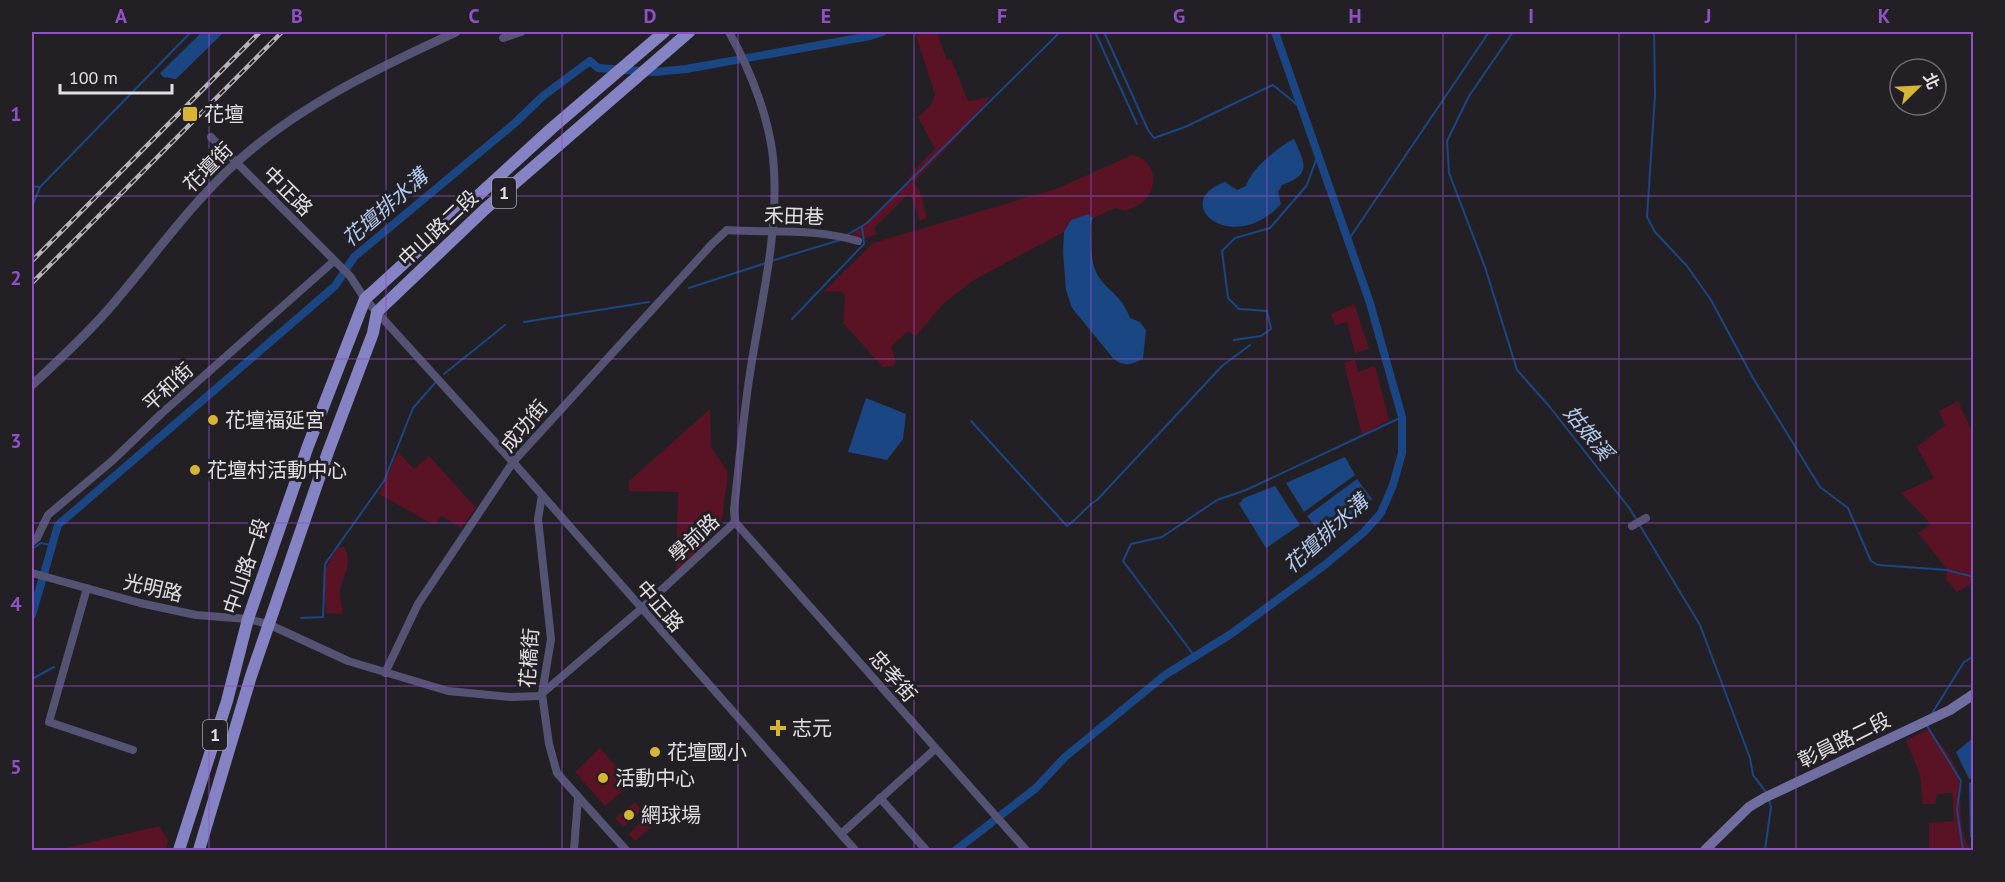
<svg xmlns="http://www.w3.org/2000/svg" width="2005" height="882" viewBox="0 0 2005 882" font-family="'PT Sans','Noto Sans TC',sans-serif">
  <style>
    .green { fill: #5a1225 }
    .water { fill: #1a4684 }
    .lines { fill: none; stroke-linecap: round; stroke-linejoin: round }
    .stream { stroke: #1a4684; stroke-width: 2 }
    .canal { stroke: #1a4684; stroke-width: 8 }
    .minor { stroke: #545373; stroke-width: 8 }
    .tertiary { stroke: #545373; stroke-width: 9 }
    .secondary { stroke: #706ea1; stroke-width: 10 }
    .primary { stroke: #8683c5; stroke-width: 12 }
    .rail-casing { stroke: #b7b4b9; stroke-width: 4.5 }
    .rail { stroke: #232025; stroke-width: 2; stroke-dasharray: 7; stroke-linecap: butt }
    .grid { fill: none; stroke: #9050c6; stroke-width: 1.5; stroke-opacity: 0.55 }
    .poi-dot { fill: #d6b534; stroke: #232025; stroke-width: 2 }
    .labels { text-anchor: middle; stroke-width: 6; stroke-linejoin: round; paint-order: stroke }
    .shield { fill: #232025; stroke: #a9a6ab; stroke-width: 1.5 }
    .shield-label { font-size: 18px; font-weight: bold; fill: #e3e0e4 }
    .poi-label { font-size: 20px; fill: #e3e0e4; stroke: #232025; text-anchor: start }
    .street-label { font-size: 20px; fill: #e3e0e4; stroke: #232025 }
    .water-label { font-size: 21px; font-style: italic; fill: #b2cbf0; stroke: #232025 }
    .neatline { fill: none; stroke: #9050c6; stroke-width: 2 }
    .grid-label { font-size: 20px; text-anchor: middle; font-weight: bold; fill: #9050c6 }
  </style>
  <rect width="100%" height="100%" fill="#232025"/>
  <g class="green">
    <polygon points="921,32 937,32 947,60 951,59 968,101 990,97 985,106 964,130 913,183 920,191 927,218 920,221 911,196 907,195 874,228 877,234 867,238 851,236 904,187 915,169 935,149 918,117 932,104 935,94 915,33"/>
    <path d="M1132,155C1156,159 1160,187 1142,203C1138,206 1130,209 1125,211L1115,208L1093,218L1088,214L1072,220L1064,232L974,280L944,303L916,336L908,331L891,347L896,362L893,366L883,367L843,323L845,296L841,291L823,292L873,243L1056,189Z"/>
    <polygon points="1354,304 1369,349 1355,353 1347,322 1335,325 1331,314"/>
    <polygon points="1355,359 1358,372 1375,366 1389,420 1362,435 1344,363"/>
    <polygon points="1958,401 1973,434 1974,582 1957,592 1946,579 1947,569 1918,533 1931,524 1901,493 1934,478 1917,447 1945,425 1939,411"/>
    <polygon points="710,409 711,447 728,473 721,527 707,533 707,545 676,573 678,492 629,491 629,481"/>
    <polygon points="398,452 414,469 429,456 476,508 461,528 442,516 434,525 379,494"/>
    <path d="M338,547H344C355,565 340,578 340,594C340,600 342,607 343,614L326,613L323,572Z"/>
    <path d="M1929,729C1939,743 1955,760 1958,777C1963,802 1956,829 1971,850H1927L1929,848V823L1954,821L1952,793L1937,794L1935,804H1923L1920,775L1906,740Z"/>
    <polygon points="600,748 631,784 605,806 575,772"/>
    <polygon points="635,802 642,811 623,827 615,818"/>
    <polygon points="647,816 654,825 635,841 629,834"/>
    <polygon points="159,826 168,840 166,850 58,850"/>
  </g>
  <g class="water">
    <polygon points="202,32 224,32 176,79 163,77 160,73"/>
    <path d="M1294,139C1305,163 1312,175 1282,185L1278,192L1281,204C1232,258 1168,202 1225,182L1237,190L1246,186C1250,170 1279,146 1294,139Z"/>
    <path d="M1088,214L1093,218C1089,225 1091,234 1091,241C1091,293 1117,282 1130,318L1140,322L1146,330L1143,359C1131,365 1123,367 1113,358L1072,308L1066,290L1063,252L1064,232L1071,220Z"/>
    <polygon points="866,398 906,414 903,439 887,460 848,452"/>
    <polygon points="1345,457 1355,475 1304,512 1286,483"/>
    <polygon points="1357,479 1372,499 1356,520 1327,542 1307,516"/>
    <polygon points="1275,486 1300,525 1266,548 1239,504 1244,498"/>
    <polygon points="1973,738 1973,777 1969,779 1956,752"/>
    <polygon points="1973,781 1973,837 1970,837 1969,783"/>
  </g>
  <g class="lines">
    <g class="stream">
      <polyline points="1095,32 1137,124"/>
      <polyline points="1104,32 1148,130 1154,138 1185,127 1273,85 1300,107"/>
      <polyline points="1513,32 1469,96 1447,141 1449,173 1485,267 1517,370 1549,406 1630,509 1700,625 1750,758 1753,775 1766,792"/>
      <polyline points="1654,32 1655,95 1647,217 1655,232 1687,266 1711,300 1753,378 1820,487 1848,508 1871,561 1878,565 1947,570 1974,577"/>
      <polyline points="32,186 40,187 191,32"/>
      <polyline points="32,207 40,187"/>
      <polyline points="847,235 867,223 1060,32"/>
      <polyline points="1347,242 1489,32"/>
      <polyline points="771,261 840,240"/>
      <polyline points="689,288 766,263"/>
      <polyline points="792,319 864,244 862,227"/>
      <polyline points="524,322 649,302"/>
      <polyline points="1234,340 1261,336 1271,329 1267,311 1239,309 1228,298 1222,251 1235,238 1270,228 1307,185 1317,157"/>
      <polyline points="444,374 505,325"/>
      <path d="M971,421L1067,526C1079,518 1085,507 1097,500L1222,366L1250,345"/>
      <polyline points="32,549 41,543 50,545"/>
      <polyline points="301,618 323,617 325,564 384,481 413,408 435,383"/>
      <polyline points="1196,658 1123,561 1131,544 1162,537 1217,500 1246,490 1402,417"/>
      <polyline points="32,679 54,667"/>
      <polyline points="1931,715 1964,662 1974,656"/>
      <polyline points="1927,726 1961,781 1957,810 1963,850"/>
      <polyline points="1765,850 1771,807 1769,800"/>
    </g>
    <g class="canal">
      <polyline points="32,615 58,525 335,286 354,257 515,123 543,96 590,61 598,68 655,72 686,69 870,36 882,32"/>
      <polyline points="956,850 1036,788 1065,757 1165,675 1231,634 1326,564 1364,532 1381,513 1393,485 1402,453 1402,417 1370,303 1275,32"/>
    </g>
    <g class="minor">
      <polyline points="503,38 521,32"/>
      <polyline points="211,137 350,276 365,299 513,462 855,850"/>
      <polyline points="542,495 538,519 551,639 542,694 549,744 557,773 626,850"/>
      <polyline points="735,522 1026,850"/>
      <polyline points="1632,526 1646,518"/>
      <polyline points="32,542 37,538 48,515 112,461 162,413 334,261"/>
      <path d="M32,573L140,603L196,615L248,619L268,624L348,661L448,691L511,697L539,696L641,609L735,522L734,510C739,464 743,419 750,373C760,307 778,238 774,170C772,124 751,71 729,32"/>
      <polyline points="87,588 49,722 133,750"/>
      <path d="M385,673L418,604L513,462L712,244L727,230C772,233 814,228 858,241"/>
      <polyline points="880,798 926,850"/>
      <polyline points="841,834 934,750"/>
      <polyline points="574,850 578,798"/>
    </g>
    <path class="tertiary" d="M32,385C57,362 83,338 106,312C150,262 188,206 238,161C300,105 380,67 456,32"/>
    <polyline class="secondary" points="1705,850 1749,807 1764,798 1950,710 1974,694"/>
    <g class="primary">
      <polyline points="179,850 227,701 248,619 308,446 365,299 552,128 664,32"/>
      <polyline points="199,850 251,676 328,452 373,333 377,312 484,210 689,32"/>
    </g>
    <defs>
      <g id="rail">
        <polyline points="32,261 260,32"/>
        <polyline points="32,283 282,32"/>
      </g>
    </defs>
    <use href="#rail" class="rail-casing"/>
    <use href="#rail" class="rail"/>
  </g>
  <path class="grid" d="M209,32V850M386,32V850M562,32V850M738,32V850M914,32V850M1091,32V850M1267,32V850M1443,32V850M1619,32V850M1796,32V850M32,196H1974M32,359H1974M32,523H1974M32,686H1974"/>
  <g class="poi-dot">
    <rect x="182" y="106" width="16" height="16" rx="3"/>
    <circle cx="213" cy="420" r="6"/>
    <circle cx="195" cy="470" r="6"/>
    <path d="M775 719h6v6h6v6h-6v6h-6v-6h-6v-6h6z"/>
    <circle cx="655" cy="752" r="6"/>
    <circle cx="603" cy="778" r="6"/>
    <circle cx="629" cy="815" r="6"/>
  </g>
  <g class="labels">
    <g class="shield">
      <rect x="492" y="178" width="24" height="30" rx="4.5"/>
      <rect x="203" y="720" width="24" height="30" rx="4.5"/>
    </g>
    <g class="shield-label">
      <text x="504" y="199">1</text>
      <text x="215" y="741">1</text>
    </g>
    <g class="poi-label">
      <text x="204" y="121">花壇</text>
      <text x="225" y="427">花壇福延宮</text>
      <text x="207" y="477">花壇村活動中心</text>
      <text x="792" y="735">志元</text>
      <text x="667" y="759">花壇國小</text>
      <text x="615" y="785">活動中心</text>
      <text x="641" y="822">網球場</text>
    </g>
    <g class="street-label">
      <text transform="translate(208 167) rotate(-45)" y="7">花壇街</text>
      <text transform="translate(288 191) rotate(45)" y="7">中正路</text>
      <text transform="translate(794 216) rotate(2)" y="7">禾田巷</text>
      <text transform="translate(438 228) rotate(-43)" y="7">中山路二段</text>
      <text transform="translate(168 387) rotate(-43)" y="7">平和街</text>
      <text transform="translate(524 426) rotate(-50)" y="7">成功街</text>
      <text transform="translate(694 538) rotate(-43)" y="7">學前路</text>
      <text transform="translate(246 566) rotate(-71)" y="7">中山路一段</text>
      <text transform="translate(153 588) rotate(13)" y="7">光明路</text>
      <text transform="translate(660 606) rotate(49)" y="7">中正路</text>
      <text transform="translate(529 658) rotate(-86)" y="7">花橋街</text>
      <text transform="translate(893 676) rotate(49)" y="7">忠孝街</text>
      <text transform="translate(1844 740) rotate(-26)" y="7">彰員路二段</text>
    </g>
    <g class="water-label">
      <text transform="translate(385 208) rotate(-41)" y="7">花壇排水溝</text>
      <text transform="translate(1588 433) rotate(51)" y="7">姑娘溪</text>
      <text transform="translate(1326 534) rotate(-42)" y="7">花壇排水溝</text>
    </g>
  </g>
  <rect width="2005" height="882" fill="none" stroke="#232025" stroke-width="66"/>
  <g transform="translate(1918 87) rotate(66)"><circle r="28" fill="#232025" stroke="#706d71" stroke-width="1.5"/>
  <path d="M0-4.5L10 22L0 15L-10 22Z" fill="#d6b534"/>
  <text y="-9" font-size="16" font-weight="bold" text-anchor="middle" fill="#e3e0e4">北</text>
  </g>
  <path d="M60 84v9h112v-9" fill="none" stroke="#e3e0e4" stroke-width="3"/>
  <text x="69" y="84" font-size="18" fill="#e3e0e4" stroke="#232025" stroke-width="4.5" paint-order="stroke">100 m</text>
  <rect x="33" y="33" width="1939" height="816" class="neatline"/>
  <g class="grid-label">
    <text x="121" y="23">A</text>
    <text x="297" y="23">B</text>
    <text x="474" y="23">C</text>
    <text x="650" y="23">D</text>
    <text x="826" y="23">E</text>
    <text x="1002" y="23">F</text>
    <text x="1179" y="23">G</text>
    <text x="1355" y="23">H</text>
    <text x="1531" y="23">I</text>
    <text x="1708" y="23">J</text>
    <text x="1884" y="23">K</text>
    <text x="16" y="121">1</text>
    <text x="16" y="285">2</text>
    <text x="16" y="448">3</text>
    <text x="16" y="611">4</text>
    <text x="16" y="774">5</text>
  </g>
</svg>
